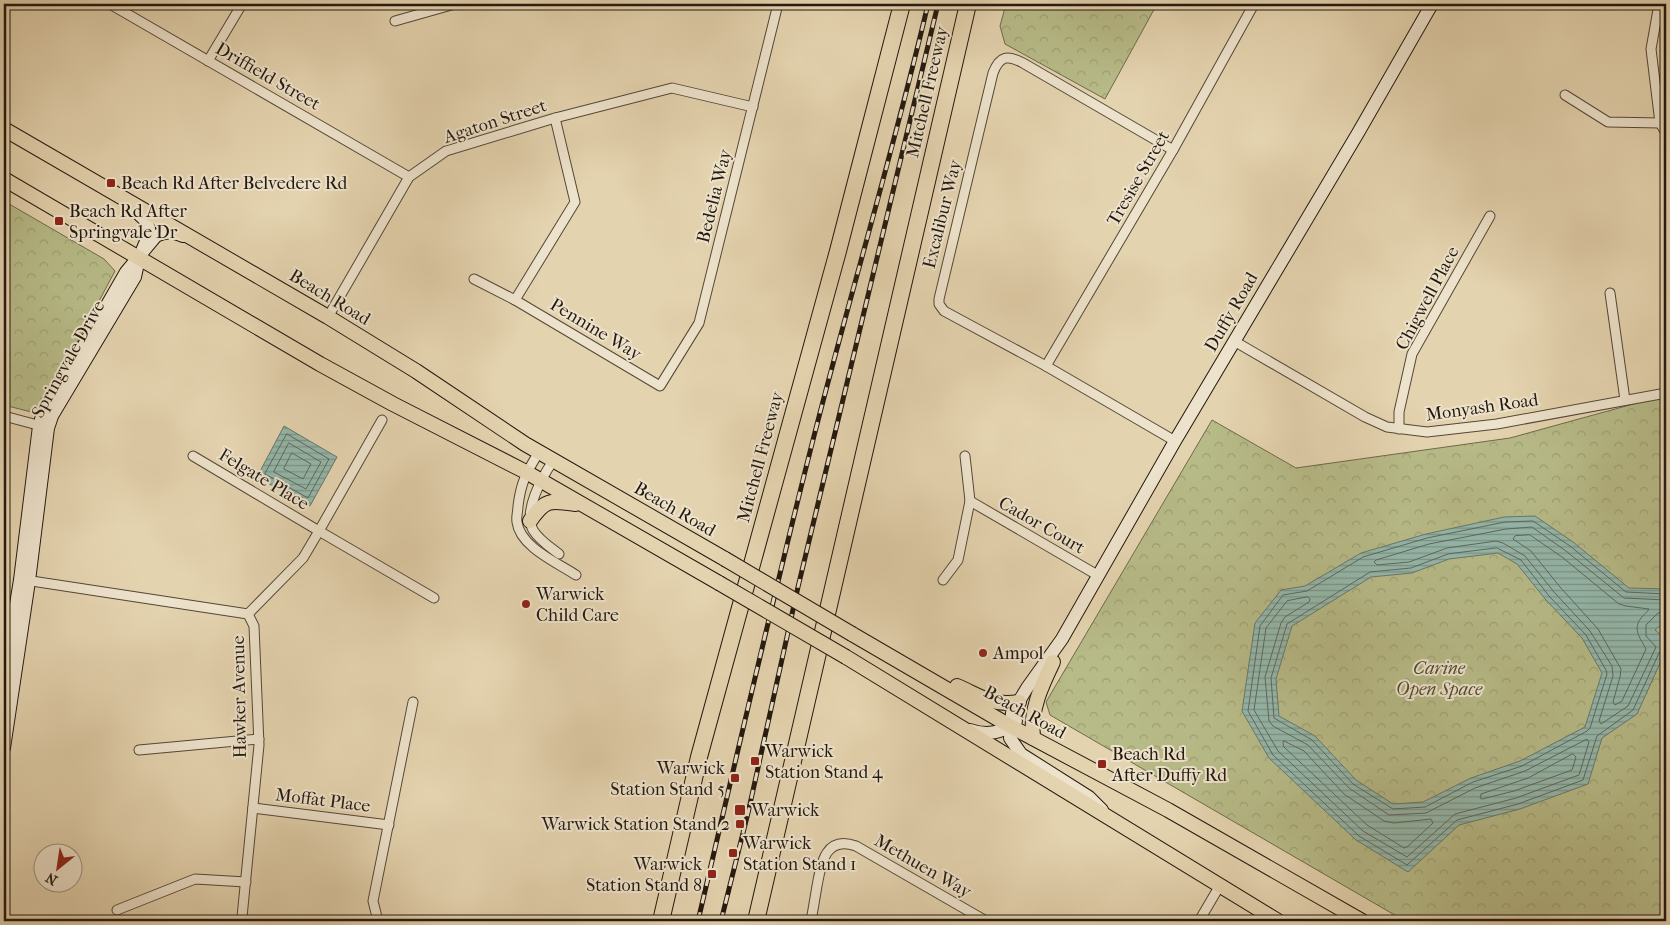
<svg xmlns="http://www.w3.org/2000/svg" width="1670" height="925" viewBox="0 0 1670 925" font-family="'IM FELL French Canon',serif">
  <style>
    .park { fill: url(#park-crowns); stroke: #6d6a4c }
    .water { fill: url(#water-rules); stroke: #67786d; fill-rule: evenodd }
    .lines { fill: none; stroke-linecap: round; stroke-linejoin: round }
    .shore { stroke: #5c685e; stroke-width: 1 }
    .street-casing { stroke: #534837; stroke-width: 11 }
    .secondary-casing { stroke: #23190f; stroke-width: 14 }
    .primary-casing { stroke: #23190f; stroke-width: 16 }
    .highway-casing { stroke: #23190f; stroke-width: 18 }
    .street { stroke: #ede2cb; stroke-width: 9 }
    .secondary { stroke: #ede2cb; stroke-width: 12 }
    .primary { stroke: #e4d3af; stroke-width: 14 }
    .highway { stroke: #e4d3af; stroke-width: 16 }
    .rail-casing { stroke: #23190f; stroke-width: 5 }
    .rail { stroke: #ede2cb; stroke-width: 3; stroke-dasharray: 9; stroke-linecap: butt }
    .primary-bridge-casing { stroke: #23190f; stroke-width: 16; stroke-linecap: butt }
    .primary-bridge { stroke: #e4d3af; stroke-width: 14 }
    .poi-dot { fill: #8f2418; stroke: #ede2cb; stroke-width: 2 }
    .labels { text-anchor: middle; stroke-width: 4; stroke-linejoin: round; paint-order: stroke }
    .street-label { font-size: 18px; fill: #23190f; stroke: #ede2cb }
    .poi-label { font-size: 18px; fill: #23190f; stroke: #ede2cb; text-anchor: start }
    .park-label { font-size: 18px; font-style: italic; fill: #4f4a33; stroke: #ede2cb }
  </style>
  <defs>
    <pattern id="park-crowns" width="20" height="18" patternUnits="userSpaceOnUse" patternTransform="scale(1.25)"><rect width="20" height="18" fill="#b7bb88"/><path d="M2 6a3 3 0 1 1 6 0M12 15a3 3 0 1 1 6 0" fill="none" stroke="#9da074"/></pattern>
    <pattern id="water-rules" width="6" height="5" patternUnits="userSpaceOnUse" patternTransform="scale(1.25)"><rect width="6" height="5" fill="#95b8ac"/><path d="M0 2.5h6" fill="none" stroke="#79958a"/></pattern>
  </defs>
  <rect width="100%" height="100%" fill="#e4d3af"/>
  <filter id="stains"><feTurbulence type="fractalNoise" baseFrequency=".004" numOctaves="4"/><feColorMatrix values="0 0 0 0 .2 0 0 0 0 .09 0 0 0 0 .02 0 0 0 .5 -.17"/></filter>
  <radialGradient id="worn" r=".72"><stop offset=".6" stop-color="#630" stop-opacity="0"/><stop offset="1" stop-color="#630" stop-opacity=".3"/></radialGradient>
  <g class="park">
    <polygon points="1006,4 1157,4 1105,99 1005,44 1000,26"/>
    <polygon points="4,201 104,259 115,271 39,414 4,405"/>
    <polygon points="1666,395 1666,921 1405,921 1050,715 1046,702 1212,420 1296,468 1510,438"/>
  </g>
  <g class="water">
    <polygon points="284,426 337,457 310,506 257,477"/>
    <path d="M1535,516L1573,542L1629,588L1666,589V621L1655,630L1666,639V650L1637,714L1602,738L1588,784L1520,809L1459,825L1408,872L1356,840L1269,758L1242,711L1255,623L1281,590L1305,586L1361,553L1426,534L1504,517ZM1498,553L1517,564L1546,600L1582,638L1602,673L1585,727L1520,761L1471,778L1423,802L1393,804L1356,780L1315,736L1279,716L1276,679L1292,626L1371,577L1412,573L1449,559Z"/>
  </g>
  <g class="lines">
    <g class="shore">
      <polygon points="287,434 329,459 308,498 265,474"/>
      <polygon points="289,443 321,462 306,489 274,472"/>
      <polygon points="292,453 311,464 303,479 284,469"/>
      <path d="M1530,535L1562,557L1619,604L1626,606L1649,609C1647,613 1644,614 1641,618C1632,630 1641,639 1646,649L1622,701L1615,705L1613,702L1620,677L1621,669L1598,629L1560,587L1531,551L1513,539L1515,536Z"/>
      <polygon points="1497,548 1521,560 1549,596 1586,635 1606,670 1607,674 1590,728 1587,731 1522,766 1473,782 1425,807 1393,809 1353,784 1312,740 1274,718 1271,678 1287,624 1370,572 1411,568 1448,554"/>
      <polyline points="1666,594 1626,592 1570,546 1533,521 1505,522 1427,538 1363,557 1307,591 1283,595 1260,626 1248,711 1273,755 1359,836 1407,865 1457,820 1518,804 1583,780 1597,736 1633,710 1659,653 1662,650 1666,649"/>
      <polygon points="1308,597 1310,599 1309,602 1285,617 1281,623 1265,677 1269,721 1273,726 1308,745 1349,788 1389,815 1426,813 1475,788 1525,771 1587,739 1589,742 1579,775 1516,798 1455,814 1407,857 1363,831 1278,751 1254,710 1266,628 1287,601"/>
      <polyline points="1666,600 1624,598 1566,551 1532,527 1506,529 1429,544 1376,560 1374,562 1377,565 1409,562 1447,548 1496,541 1503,543 1525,556 1554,592 1590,631 1612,666 1613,676 1599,721 1601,724 1628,706 1656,647 1646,636 1646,625 1658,613 1666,611"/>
      <polygon points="1284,741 1304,751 1344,794 1384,821 1394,823 1431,819 1433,823 1407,847 1404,848 1367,825 1284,747 1283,744"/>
      <polygon points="1573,754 1576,757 1572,770 1514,791 1482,799 1480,798 1481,794 1528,778"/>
    </g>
    <defs>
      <g id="street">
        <polyline points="110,4 409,177"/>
        <polyline points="1659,4 1651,49 1660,123 1666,133"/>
        <polyline points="395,21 455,4"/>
        <polyline points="208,61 242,4"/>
        <polyline points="1565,95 1608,122 1660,123"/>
        <path d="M1173,150L1023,63C1008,55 1000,55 993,73L939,299V304L944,311L1046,366L1175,441"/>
        <polyline points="474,279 515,300 660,386 699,323 778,4"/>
        <polyline points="1610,293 1625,400"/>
        <polyline points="515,300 575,202 555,118"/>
        <polyline points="328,317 409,177 446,151 555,118 672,88 753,107"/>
        <polyline points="1234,341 1365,417 1387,427 1427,432 1497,424 1666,393"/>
        <polyline points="1046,366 1173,150 1254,4"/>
        <polyline points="4,416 45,427"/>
        <polyline points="382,420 319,531 434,598"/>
        <polyline points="1399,429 1399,412 1412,354 1490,216"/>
        <path d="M539,452C526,473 521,482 518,506C518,511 516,517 517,522C520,547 558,563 576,575"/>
        <polyline points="193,456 319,531 303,558 248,614"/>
        <path d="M553,461C542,477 523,511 533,530C539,540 550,547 559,554"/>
        <polyline points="970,501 1099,576"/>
        <polyline points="25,580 248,614 254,626 259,745 242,917 243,921"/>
        <polyline points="943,580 958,560 970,501 965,456"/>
        <polyline points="139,750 259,739"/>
        <polyline points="253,808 389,825"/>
        <polyline points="117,910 195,879 246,882"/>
        <polyline points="377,917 373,901 413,702"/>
        <path d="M811,921C813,910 815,898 817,886C821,864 825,835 856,846L986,921"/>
        <polyline points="1199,921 1219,887"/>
      </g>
      <g id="secondary">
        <path d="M4,678L20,580L39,426L43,413L72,366L126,272L156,236C166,231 173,232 183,236"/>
        <path d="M970,730C987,736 1002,734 1016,721"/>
        <polyline points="4,748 29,581 48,428 52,416 135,277 139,258 149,234 149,228 144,219 130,206"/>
        <polyline points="1102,810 1089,797 1021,754 1010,738 1012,713 1027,688 1062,639 1175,441 1358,133 1432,4"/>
      </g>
      <g id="primary">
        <polyline points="4,129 328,317 416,371 525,444 725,559"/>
        <polyline points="4,179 320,364 393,404 526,472 719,583"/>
        <path d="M530,521C545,499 550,500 575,504"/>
        <polyline points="852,634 1010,726 1168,810 1362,921"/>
        <polyline points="846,657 1278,921"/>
        <path d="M957,686C982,697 991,706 1019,702"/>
        <path d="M1033,738C1030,710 1041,687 1053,662"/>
      </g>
      <g id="highway">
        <polyline points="661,921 699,757 838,251 902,4"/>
        <polyline points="756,921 968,4"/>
      </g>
    </defs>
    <use href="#street" class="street-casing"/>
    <use href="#secondary" class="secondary-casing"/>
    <use href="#primary" class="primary-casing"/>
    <use href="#highway" class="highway-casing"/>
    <use href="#street" class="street"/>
    <use href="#secondary" class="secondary"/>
    <use href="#primary" class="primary"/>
    <use href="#highway" class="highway"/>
    <defs>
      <g id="rail">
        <path d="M698,921C736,759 773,597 814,436C851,291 894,149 928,4"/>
        <polyline points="721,921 748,813 798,587 938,4"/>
      </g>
    </defs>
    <use href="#rail" class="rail-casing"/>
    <use href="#rail" class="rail"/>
    <defs>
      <g id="primary-bridge">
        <polyline points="725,559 852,634"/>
        <polyline points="719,583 846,657"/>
      </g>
    </defs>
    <use href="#primary-bridge" class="primary-bridge-casing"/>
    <use href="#primary-bridge" class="primary-bridge"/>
  </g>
  <g class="poi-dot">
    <rect x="106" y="178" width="10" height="10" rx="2.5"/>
    <rect x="54" y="216" width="10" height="10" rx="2.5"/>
    <circle cx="526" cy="604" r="5"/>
    <circle cx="983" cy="653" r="5"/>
    <rect x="750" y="756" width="10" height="10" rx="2.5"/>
    <rect x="1097" y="759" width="10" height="10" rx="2.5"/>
    <rect x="730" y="773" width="10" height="10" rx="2.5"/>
    <rect x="734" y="804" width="12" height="12" rx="2.5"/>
    <rect x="735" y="819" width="10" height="10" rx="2.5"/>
    <rect x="728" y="848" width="10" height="10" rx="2.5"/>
    <rect x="707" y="869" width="10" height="10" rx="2.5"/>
  </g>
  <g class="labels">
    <g class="street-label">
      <text transform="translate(268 76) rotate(30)" y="6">Driffield Street</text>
      <text transform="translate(927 92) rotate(-77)" y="6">Mitchell Freeway</text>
      <text transform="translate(495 121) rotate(-18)" y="6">Agaton Street</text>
      <text transform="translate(1138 178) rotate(-60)" y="6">Tresise Street</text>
      <text transform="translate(714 196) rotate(-76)" y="6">Bedelia Way</text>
      <text transform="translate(942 214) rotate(-76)" y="6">Excalibur Way</text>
      <text transform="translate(330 297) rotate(31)" y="6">Beach Road</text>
      <text transform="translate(1427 298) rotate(-62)" y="6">Chigwell Place</text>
      <text transform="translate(1231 312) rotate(-60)" y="6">Duffy Road</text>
      <text transform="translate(596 329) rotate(31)" y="6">Pennine Way</text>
      <text transform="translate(68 359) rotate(-61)" y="6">Springvale Drive</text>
      <text transform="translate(1482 407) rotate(-8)" y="6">Monyash Road</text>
      <text transform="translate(760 457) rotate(-75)" y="6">Mitchell Freeway</text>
      <text transform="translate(264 479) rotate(31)" y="6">Felgate Place</text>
      <text transform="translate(675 509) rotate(30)" y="6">Beach Road</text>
      <text transform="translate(1042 525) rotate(30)" y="6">Cador Court</text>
      <text transform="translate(239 697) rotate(-91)" y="6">Hawker Avenue</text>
      <text transform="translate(1025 712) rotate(29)" y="6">Beach Road</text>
      <text transform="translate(323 800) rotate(7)" y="6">Moffat Place</text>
      <text transform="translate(923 866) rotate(30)" y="6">Methuen Way</text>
    </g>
    <g class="poi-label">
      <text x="121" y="189">Beach Rd After Belvedere Rd</text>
      <text x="69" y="217">Beach Rd After<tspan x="69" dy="21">Springvale Dr</tspan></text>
      <text x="536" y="600">Warwick<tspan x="536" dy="21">Child Care</tspan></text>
      <text x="993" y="659">Ampol</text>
      <text x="765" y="757">Warwick<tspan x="765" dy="21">Station Stand 4</tspan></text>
      <text x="1112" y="760">Beach Rd<tspan x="1112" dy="21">After Duffy Rd</tspan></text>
      <text x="725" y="774" text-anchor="end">Warwick<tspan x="725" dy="21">Station Stand 5</tspan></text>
      <text x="751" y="816">Warwick</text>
      <text x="730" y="830" text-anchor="end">Warwick Station Stand 2</text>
      <text x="743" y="849">Warwick<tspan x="743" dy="21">Station Stand 1</tspan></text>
      <text x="702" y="870" text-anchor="end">Warwick<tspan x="702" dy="21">Station Stand 8</tspan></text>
    </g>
    <g class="park-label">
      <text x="1439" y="674">Carine<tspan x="1439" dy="21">Open Space</tspan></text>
    </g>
  </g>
  <rect width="1670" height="925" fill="none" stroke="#e4d3af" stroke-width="20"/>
  <rect x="5" y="5" width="1660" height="915" fill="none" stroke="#23190f" stroke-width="2.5"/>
  <rect x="10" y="10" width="1650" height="905" fill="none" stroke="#23190f"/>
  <g transform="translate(58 868) rotate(210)"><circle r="24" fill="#ede2cb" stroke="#9c9280"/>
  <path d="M0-4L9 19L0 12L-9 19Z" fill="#8f2418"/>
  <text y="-8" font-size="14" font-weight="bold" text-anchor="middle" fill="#23190f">N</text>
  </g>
  <rect width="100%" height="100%" filter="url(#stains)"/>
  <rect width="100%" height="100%" fill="url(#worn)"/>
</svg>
